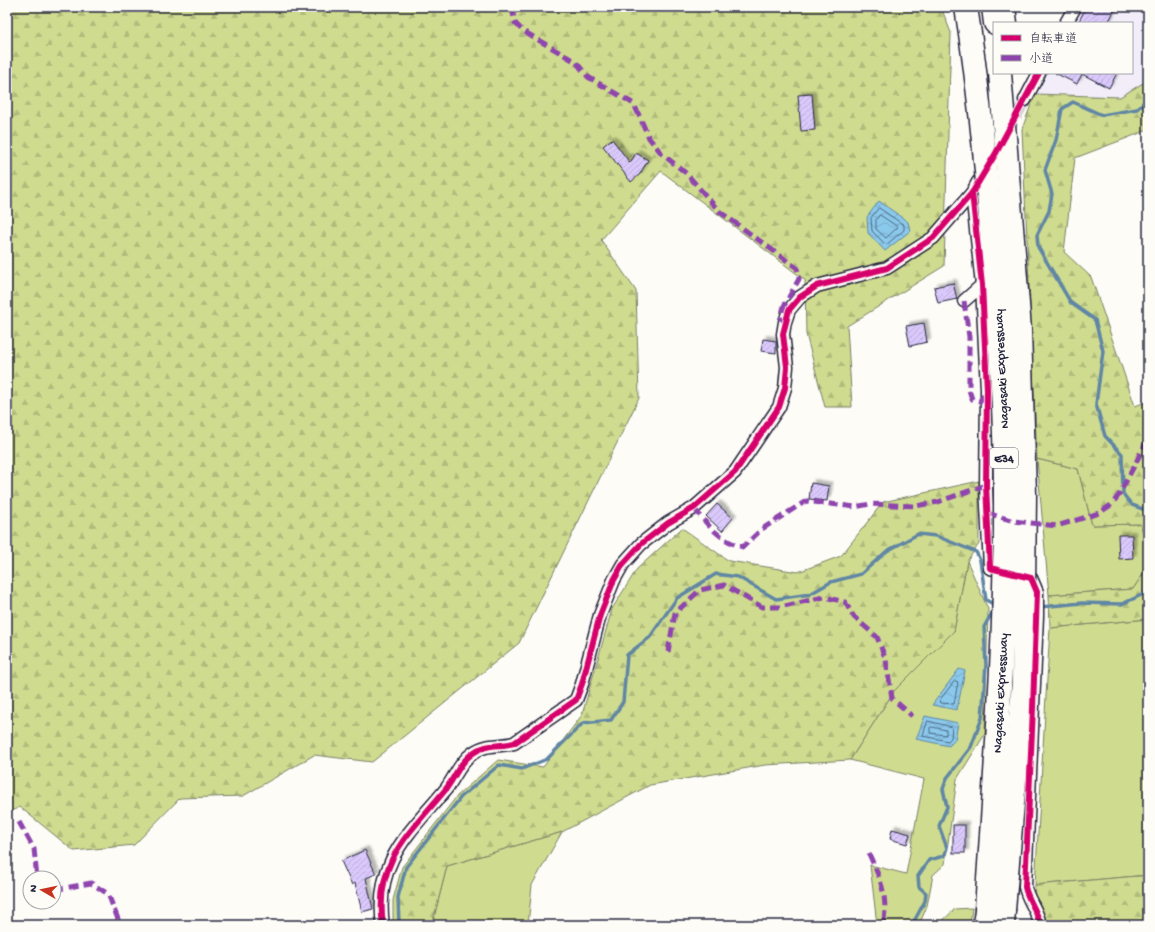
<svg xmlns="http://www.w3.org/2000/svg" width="1155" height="932" viewBox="0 0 1155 932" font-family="'Gochi Hand','Klee One',sans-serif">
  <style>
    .built { fill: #f2edf8 }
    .grass { fill: #cfdc8f; stroke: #787f65 }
    .forest { fill: url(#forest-firs); stroke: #787f65 }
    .water { fill: url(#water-waves); stroke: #6186a5 }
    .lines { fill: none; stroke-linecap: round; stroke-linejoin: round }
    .shore { stroke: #4c6582; stroke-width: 1 }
    .stream { stroke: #6186a5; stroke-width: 3.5 }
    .building { fill: url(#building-hatch); stroke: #22223b; filter: url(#shadow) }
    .minor-tunnel { stroke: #d1d0d1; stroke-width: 12; stroke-dasharray: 12 6; stroke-linecap: butt }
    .minor-casing { stroke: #22223b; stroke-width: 15 }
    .motorway-casing { stroke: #22223b; stroke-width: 25 }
    .minor { stroke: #fdfcf7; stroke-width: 12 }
    .motorway { stroke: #fdfcf7; stroke-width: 22 }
    .motorway-bridge-casing { stroke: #22223b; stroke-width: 25; stroke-linecap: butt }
    .motorway-bridge { stroke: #fdfcf7; stroke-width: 22 }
    .quiet { stroke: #8e44ad; stroke-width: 5; stroke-dasharray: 10 5; stroke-linecap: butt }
    .cycleway-casing { stroke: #fdfcf7; stroke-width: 8 }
    .cycleway { stroke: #d6006c; stroke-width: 6 }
    .labels { text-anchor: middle; stroke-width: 3; stroke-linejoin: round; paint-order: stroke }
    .shield { fill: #fdfcf7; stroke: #646373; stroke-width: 1 }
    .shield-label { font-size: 12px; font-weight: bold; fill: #22223b }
    .street-label { font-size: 13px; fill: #22223b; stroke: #fdfcf7 }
  </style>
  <defs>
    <pattern id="forest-firs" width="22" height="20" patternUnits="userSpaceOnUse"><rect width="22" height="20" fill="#cfdc8f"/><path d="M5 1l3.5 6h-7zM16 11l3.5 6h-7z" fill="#b1bc7c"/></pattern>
    <pattern id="water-waves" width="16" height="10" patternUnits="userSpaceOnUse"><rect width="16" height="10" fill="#8bc9ec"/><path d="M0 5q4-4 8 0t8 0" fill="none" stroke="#78accb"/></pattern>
    <pattern id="building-hatch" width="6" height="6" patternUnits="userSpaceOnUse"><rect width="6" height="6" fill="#dac9fb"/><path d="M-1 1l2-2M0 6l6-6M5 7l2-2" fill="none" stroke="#bbacd8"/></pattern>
    <filter id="shadow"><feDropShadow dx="3.5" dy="-3.5" stdDeviation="1" flood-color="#0004"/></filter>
  </defs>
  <rect width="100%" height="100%" fill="#fdfcf7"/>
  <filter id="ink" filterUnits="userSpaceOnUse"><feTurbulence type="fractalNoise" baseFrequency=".025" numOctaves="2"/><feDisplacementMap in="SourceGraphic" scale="8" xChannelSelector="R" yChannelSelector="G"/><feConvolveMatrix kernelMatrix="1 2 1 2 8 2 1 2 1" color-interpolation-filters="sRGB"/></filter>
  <g filter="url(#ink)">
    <polygon class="built" points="1079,7 1148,7 1148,80 1120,97 1035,94 1045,73 1132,73 1132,23 1070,23"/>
    <g class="grass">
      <polygon points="1037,459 1078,469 1092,525 1140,524 1148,544 1148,567 1133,589 1049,595"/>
      <polygon points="967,561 988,609 985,734 957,779 945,864 933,875 927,906 919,925 877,925 870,865 906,874 924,779 850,760 894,691 954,631"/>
      <polygon points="1148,619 1148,875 1035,885 1050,628"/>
      <polygon points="562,832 532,885 528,925 432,925 447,866"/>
      <polygon points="972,908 970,925 938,925 955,909"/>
    </g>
    <g class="forest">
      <polygon points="7,7 941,7 951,33 944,266 847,326 852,407 825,407 806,334 805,280 661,171 601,240 636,291 639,398 519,643 372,762 314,755 243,796 180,798 134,845 74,851 20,807 7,813"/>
      <polygon points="1148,80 1148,130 1075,158 1064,252 1091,277 1135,406 1148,401 1148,544 1140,524 1092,525 1078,469 1037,459 1022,129 1035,94 1120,97"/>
      <polygon points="979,481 979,544 967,561 954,631 894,691 850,760 765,765 650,785 562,832 447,866 432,925 393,925 393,900 402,867 457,796 498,760 543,767 582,715 612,609 637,569 682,528 729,561 798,572 841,556 883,502"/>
      <polygon points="1148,567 1148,619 1050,628 1049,595 1133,589"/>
      <polygon points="1148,875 1148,925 1031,925 1035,885"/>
    </g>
    <g class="water">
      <polygon points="879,201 908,222 910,231 885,251 868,233 867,217"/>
      <polygon points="959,669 965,671 957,710 932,705"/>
      <polygon points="925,716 958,723 955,740 949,746 916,739"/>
    </g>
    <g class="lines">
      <g class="shore">
        <polygon points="879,208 904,225 904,230 886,245 872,231 871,218"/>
        <polygon points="880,215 898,227 886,238 876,229 876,220"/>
        <polygon points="955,681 958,682 954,704 941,703 940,700"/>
        <polygon points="928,721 952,727 951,738 948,741 923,736"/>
        <polygon points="932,727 946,730 946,735 930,733 930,728"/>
      </g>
      <g class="stream">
        <polyline points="1148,98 1137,109 1102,115 1073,102 1062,109 1056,140 1045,170 1052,194 1049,211 1037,235 1038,247 1071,303 1095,320 1103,351 1096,404 1105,436 1122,454 1123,494 1132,505 1148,511"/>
        <polyline points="1040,607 1082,603 1122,604 1148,592"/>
        <polyline points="399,925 398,897 406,867 461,797 499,765 522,769 547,759 583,723 611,720 623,702 627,655 650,637 677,598 716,574 738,577 776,599 810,594 831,582 861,574 887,551 918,534 936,536 976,552 980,560 986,600 995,605"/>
        <polyline points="912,925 925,901 926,893 919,887 918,876 929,860 944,856 947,848 939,826 947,807 943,789 947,778 971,747 982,718 986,665 984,627 994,609"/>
      </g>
    </g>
    <g class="building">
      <polygon points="1086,7 1116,7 1108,23 1078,23"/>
      <polygon points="1055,73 1117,73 1109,88 1082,74 1077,84"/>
      <polygon points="812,94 815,130 801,131 798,95"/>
      <polygon points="612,139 630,163 636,153 648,160 640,174 631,182 603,146"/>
      <polygon points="953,283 957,299 938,303 934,287"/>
      <polygon points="924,323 927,342 910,346 906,326"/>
      <polygon points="763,339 776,341 776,353 761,351"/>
      <polygon points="811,483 829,486 827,501 809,499"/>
      <polygon points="717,504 733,518 722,531 706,516"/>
      <polygon points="1118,535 1132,535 1133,558 1119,559"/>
      <rect x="953" y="825" width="12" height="28"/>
      <polygon points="892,829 910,834 907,844 890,839"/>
      <polygon points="365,850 376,874 366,878 373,909 362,912 355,883 352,885 341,861"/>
    </g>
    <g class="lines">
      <polyline class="minor-tunnel" points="1007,132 1025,100"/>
      <defs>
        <g id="minor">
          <polyline points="1009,7 1011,23"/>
          <polyline points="1066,23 1075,7"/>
          <polyline points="1025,100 1039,73"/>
          <polyline points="972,193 982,285 987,390 986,485 990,568 1009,573"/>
          <polyline points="964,301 982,285"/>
          <path d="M1027,577L1031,578L1037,592V616L1025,887C1028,901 1038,911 1040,925"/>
          <path d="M383,925C374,861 409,834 446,789C455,777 460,762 473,753C486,743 500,747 514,743L576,700L582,684L600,615L614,580L623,564L641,544L668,523L694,508L735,472L779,407L785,388L787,367L783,334L785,322L789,310L800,297L817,286L887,268L933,238L972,193L978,182"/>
        </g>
        <g id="motorway">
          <polyline points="993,7 995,23"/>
          <polyline points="984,925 986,910"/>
          <polyline points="1003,925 1004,910"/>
        </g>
      </defs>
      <use href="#minor" class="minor-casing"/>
      <use href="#motorway" class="motorway-casing"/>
      <use href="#minor" class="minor"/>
      <use href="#motorway" class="motorway"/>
      <defs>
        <g id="motorway-bridge">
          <path d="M966,7C979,89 987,173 993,256C1000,335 1005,416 1005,496C1006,634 995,772 986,910"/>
          <polyline points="1000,73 1020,330 1025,494 1023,683 1004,910"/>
        </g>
      </defs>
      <use href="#motorway-bridge" class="motorway-bridge-casing"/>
      <use href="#motorway-bridge" class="motorway-bridge"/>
      <g class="quiet">
        <polyline points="514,7 513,13 515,23 523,31 576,62 588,77 634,104 649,138 662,154 687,174 719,211 797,268 799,279 784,306 781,318 785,322"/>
        <polyline points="964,301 969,337 969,390 972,399 980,401 986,391"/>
        <path d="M694,508C707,525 721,541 743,547L762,529L806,501L855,507L870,504L916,506L938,502L986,485"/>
        <polyline points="987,513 1014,521 1057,526 1099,513 1111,505 1119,495 1148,439"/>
        <polyline points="668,652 675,613 700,590 724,585 762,607 780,607 824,597 845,602 854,617 877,637 886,660 892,698 912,716"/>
        <polyline points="19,822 34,849 37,878"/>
        <path d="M869,854C880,878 889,898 883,925"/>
        <polyline points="54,888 59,889 91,883 108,894 118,919 115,925"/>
      </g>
      <defs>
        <g id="cycleway">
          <path d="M972,193L982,285L987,390L986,485L990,568L1031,578L1037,592L1033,708L1025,887C1028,901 1038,911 1040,925"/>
          <path d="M383,925C374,861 409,834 446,789C455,777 460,762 473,753C486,743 500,747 514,743L576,700L582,684L600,615L614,580L623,564L641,544L668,523L694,508L735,472L779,407L785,388L787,367L783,334L789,310L800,297L817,286L887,268L933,238L972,193L996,153L1039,73"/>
        </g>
      </defs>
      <use href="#cycleway" class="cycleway-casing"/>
      <use href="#cycleway" class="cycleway"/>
    </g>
  </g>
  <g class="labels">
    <rect class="shield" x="990" y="448" width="28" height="20" rx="3"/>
    <g class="shield-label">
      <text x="1004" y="462">E34</text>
    </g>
    <g class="street-label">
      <text transform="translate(1000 369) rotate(-93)" y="5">Nagasaki Expressway</text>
      <text transform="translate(999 693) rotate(-87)" y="5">Nagasaki Expressway</text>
    </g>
  </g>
  <rect width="1155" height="932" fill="none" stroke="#fdfcf7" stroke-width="24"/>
  <rect x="12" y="12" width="1131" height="908" fill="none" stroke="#22223b" stroke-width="1.5" filter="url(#ink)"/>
  <rect x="993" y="22" width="140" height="52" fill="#fdfcf7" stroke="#a5a5ac"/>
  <rect x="1001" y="35" width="20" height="6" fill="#d6006c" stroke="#a5a5ac"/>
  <text x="1029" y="42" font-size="12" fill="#22223b">自転車道</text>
  <rect x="1001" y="55" width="20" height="6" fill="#8e44ad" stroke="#a5a5ac"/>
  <text x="1029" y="62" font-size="12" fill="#22223b">小道</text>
  <g transform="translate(42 890) rotate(279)"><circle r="19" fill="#fdfcf7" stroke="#a5a5ac"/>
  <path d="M0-3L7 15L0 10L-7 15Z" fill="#c8321e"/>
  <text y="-6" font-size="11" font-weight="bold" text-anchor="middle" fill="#22223b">N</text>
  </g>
</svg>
